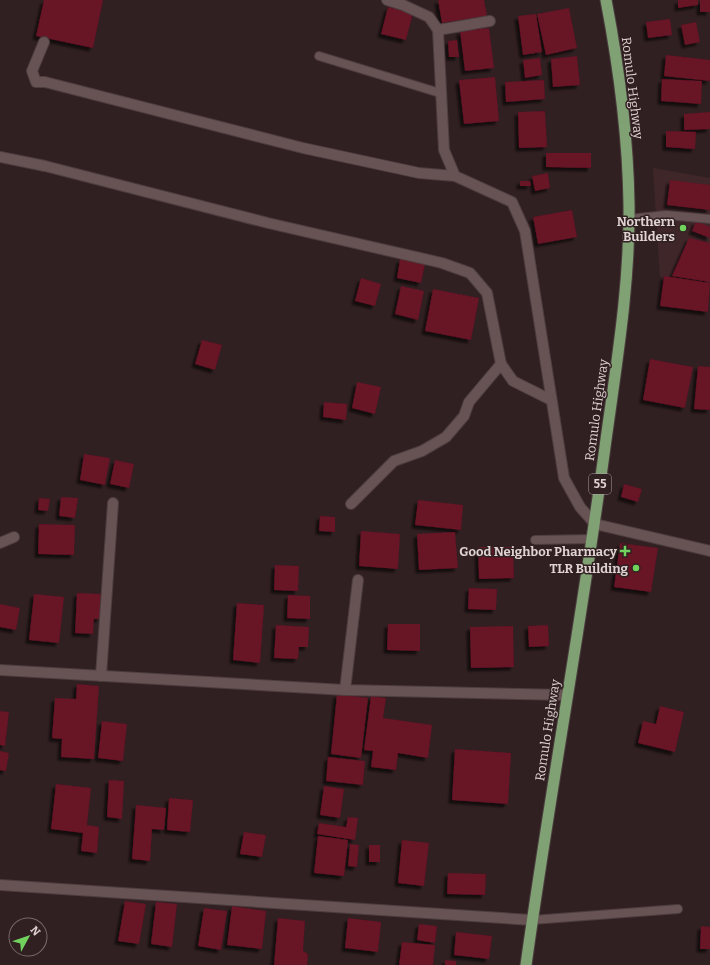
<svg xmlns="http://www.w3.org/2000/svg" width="710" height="965" viewBox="0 0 710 965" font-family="Bitter,serif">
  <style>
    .built { fill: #3f2629 }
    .building { fill: #671226; filter: url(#shadow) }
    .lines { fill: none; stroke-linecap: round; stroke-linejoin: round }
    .service-casing { stroke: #4c3d3f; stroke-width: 10 }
    .minor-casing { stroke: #4c3d3f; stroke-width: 12 }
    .trunk-casing { stroke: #4c3d3f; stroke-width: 13 }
    .service { stroke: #675254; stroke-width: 8 }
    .minor { stroke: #675254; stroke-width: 10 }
    .trunk { stroke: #7fa174; stroke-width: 11 }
    .poi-dot { fill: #71d35e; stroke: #312021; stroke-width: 1.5 }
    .labels { text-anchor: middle; stroke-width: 3; stroke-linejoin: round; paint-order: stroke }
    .shield { fill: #312021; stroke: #ab9d9e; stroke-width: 1 }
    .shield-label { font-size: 12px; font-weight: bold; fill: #dfd2d3 }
    .street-label { font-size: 13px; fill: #dfd2d3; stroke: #312021 }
    .poi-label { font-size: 13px; font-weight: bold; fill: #dfd2d3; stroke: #312021; text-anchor: end }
  </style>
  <defs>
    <filter id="shadow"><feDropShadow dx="-3.5" dy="3.5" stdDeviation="1" flood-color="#0009"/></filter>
  </defs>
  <rect width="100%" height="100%" fill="#312021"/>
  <polygon class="built" points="653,168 710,178 710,284 660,277"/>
  <g class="building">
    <polygon points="44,0 103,0 93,48 36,36"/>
    <polygon points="438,0 484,0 487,16 442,23"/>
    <polygon points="678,0 698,0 698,5 678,8"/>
    <rect x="700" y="0" width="10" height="12"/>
    <polygon points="388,7 413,13 406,40 381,34"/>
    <polygon points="569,8 577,48 546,55 537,14"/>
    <polygon points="536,14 542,52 523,55 518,16"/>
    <polygon points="670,19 672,35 648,38 646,22"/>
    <polygon points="696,22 700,42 685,45 681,25"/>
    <polygon points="489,28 494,68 465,71 460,31"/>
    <polygon points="457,40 459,57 449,57 448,41"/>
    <polygon points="666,55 710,60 710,81 664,76"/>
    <polygon points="577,56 580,85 553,87 551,59"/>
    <polygon points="540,58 542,75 525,78 523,60"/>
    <polygon points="495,77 499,121 464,124 459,80"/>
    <polygon points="662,79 702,81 701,104 661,101"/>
    <polygon points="544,80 545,99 506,102 505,82"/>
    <polygon points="545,111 547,147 519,148 518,112"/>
    <polygon points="710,112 710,129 684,130 684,114"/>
    <polygon points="666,131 696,132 695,149 666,147"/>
    <polygon points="546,153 591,153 591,168 546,167"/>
    <polygon points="548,173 550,188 535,191 532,176"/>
    <polygon points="670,180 710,185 710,210 667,205"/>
    <polygon points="520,181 530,181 531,186 520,186"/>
    <polygon points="572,210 577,237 538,244 533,217"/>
    <polygon points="696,221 710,227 710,238 692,231"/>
    <polygon points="689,238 710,243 710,282 672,276"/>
    <polygon points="400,259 425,264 421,283 397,278"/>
    <polygon points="664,276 710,283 708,312 660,306"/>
    <polygon points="361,278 381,284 375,306 355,301"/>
    <polygon points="401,286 424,291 418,320 395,314"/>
    <polygon points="433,289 479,298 471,340 425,331"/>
    <polygon points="202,340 222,345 215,370 195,364"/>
    <polygon points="650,359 693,367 685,408 643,400"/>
    <polygon points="698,366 710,367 710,410 694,409"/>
    <polygon points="357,382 381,387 375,414 352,408"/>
    <polygon points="324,402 347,404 346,420 323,417"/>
    <polygon points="84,454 110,458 105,485 80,480"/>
    <polygon points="115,460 134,464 129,488 110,484"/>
    <polygon points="624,484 642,489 638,502 621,497"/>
    <polygon points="61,497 78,498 75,518 59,516"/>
    <polygon points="39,498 50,499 48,511 38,510"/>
    <polygon points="418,500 463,505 461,530 415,525"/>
    <polygon points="320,516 335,517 335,532 319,531"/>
    <polygon points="39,524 75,525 74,555 38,554"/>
    <polygon points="361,531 400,534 398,569 359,566"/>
    <polygon points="455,532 458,568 419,570 417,534"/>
    <polygon points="620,543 658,548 651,592 614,587"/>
    <polygon points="478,547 513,547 514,578 479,579"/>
    <polygon points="275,565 299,566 298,591 274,590"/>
    <polygon points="469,588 497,589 496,610 468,609"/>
    <polygon points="77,593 101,594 100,619 94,619 93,634 75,633"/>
    <polygon points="34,594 64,597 59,643 29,640"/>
    <polygon points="288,595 310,596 310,619 287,618"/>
    <polygon points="237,603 264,605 260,663 233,660"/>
    <polygon points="0,604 20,608 16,630 0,627"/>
    <polygon points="388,624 420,624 420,651 387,650"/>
    <polygon points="276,625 309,627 308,647 299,647 298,659 274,658"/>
    <polygon points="548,625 549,646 529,647 528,626"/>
    <polygon points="513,626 514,667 471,668 470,627"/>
    <polygon points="77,684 99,686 94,759 61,757 62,739 52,738 55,698 76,699"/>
    <polygon points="337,694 368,698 361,758 331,754"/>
    <polygon points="371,696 386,698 383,718 432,725 428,758 398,753 396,770 371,767 373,751 364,750"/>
    <polygon points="660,706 684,712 675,752 638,743 643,721 656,724"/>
    <polygon points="0,711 9,712 5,746 0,745"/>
    <polygon points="102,721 127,724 123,761 98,758"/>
    <polygon points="455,749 511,753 508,804 452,800"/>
    <polygon points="0,751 9,753 6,771 0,770"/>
    <polygon points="328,757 365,761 363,785 326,781"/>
    <polygon points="109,780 124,781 122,819 107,817"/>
    <polygon points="56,784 91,788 87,825 99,827 97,853 81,851 83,833 51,829"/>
    <polygon points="324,786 344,789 340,818 320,815"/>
    <polygon points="169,798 193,800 190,832 167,830"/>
    <polygon points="136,805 166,808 164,830 152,829 150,861 132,859"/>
    <polygon points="348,817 358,818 355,840 317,834 319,823 346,827"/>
    <polygon points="244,832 266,835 262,857 240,854"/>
    <polygon points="318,836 348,840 344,876 314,873"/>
    <polygon points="402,840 429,843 424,886 398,883"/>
    <polygon points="350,844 359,845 357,867 348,866"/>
    <rect x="369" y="845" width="11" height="17"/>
    <polygon points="448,873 486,874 485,895 447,894"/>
    <polygon points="125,901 146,904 139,944 118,941"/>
    <polygon points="156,902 177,904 172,947 151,944"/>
    <polygon points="232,906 266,911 262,949 227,945"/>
    <polygon points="204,908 227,911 221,950 198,946"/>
    <polygon points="278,918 305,921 303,951 308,954 307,965 274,965"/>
    <polygon points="348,918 381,922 378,952 345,948"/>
    <polygon points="419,924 437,926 435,943 417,940"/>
    <polygon points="701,926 710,927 710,949 700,949"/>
    <polygon points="456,932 492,936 489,959 454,955"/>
    <polygon points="402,942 435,945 433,965 399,965"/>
    <polygon points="445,960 456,961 456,965 445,965"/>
  </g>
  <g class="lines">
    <defs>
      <g id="service">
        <polyline points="319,56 440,93"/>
        <polyline points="629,219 666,215 710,219"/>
        <polyline points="535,540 592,539"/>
        <polyline points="532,920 678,909"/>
      </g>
      <g id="minor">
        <polyline points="387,0 403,5 429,17 438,30 444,150 455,176 512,202 525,231 564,478 580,507 595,524 710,551"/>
        <polyline points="438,30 490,21"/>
        <polyline points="44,42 32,71 36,82 45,82 303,148 419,173 455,176"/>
        <polyline points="0,157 45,166 268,223 442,263 470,273 487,293 501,364 513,381 551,400"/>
        <polyline points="351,504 394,461 422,451 446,437 464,416 469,402 501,364"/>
        <polyline points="0,543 14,537"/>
        <polyline points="0,670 345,690 567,695"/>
        <polyline points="101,676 113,503"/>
        <polyline points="345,690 358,580"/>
        <polyline points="0,885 532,920"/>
      </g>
      <path id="trunk" d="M526,965C550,792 582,620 605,447C616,366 630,286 629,204C628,135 619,68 606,0"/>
    </defs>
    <use href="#service" class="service-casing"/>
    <use href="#minor" class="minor-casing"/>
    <use href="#trunk" class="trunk-casing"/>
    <use href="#service" class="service"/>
    <use href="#minor" class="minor"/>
    <use href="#trunk" class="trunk"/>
  </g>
  <g class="poi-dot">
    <circle cx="683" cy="228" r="4"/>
    <path d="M623 545h4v4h4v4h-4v4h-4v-4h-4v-4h4z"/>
    <circle cx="636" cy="568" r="4"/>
  </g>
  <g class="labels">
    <rect class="shield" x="589" y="474" width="22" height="20" rx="3"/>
    <g class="shield-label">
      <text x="600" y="488">55</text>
    </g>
    <g class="street-label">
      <text transform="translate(633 88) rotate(83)" y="5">Romulo Highway</text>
      <text transform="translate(596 410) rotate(-82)" y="5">Romulo Highway</text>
      <text transform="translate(547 730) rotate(-81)" y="5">Romulo Highway</text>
    </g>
    <g class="poi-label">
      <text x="675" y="226">Northern<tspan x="675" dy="15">Builders</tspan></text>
      <text x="617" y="556">Good Neighbor Pharmacy</text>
      <text x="628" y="573">TLR Building</text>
    </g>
  </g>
  <g transform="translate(28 937) rotate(50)"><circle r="19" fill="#312021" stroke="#776768"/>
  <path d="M0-3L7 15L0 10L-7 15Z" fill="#71d35e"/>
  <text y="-6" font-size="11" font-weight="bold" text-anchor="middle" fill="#dfd2d3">N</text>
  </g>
</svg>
